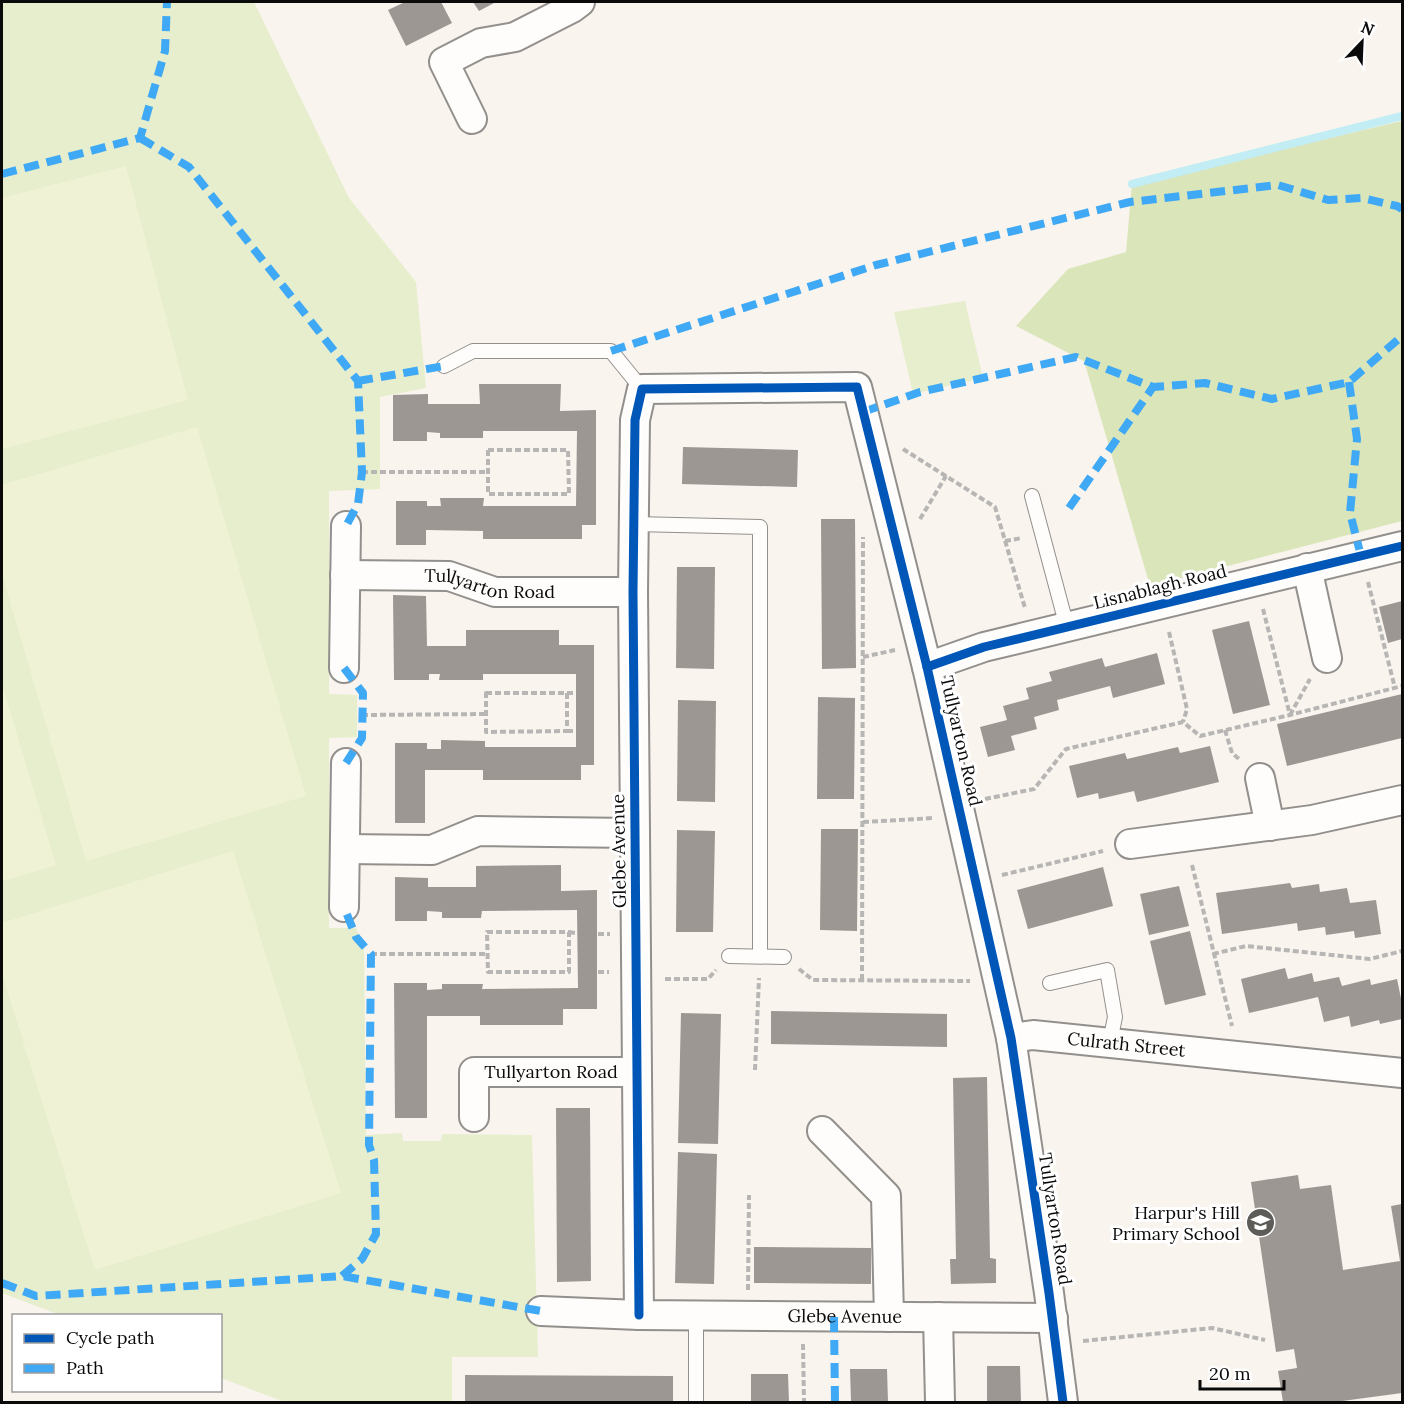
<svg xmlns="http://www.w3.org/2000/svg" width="1404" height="1404" viewBox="0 0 1404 1404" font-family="Lora,serif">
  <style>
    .green { fill: #e7eecd }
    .forest { fill: #dae5ba }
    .pitch { fill: #f0f2d6 }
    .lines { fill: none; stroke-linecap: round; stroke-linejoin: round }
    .stream { stroke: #c2edf4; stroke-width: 8 }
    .building { fill: #9c9793 }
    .lane-casing { stroke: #928f8c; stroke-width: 16 }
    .street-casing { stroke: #928f8c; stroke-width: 32 }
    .path { stroke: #b7b6b5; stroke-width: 4; stroke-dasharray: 6 3; stroke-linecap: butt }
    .lane { stroke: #fefdfc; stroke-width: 14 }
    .street { stroke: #fefdfc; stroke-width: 28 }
    .quiet { stroke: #3fa9f5; stroke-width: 8; stroke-dasharray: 15 8; stroke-linecap: butt }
    .cycleway-casing { stroke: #fff; stroke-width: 13 }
    .cycleway { stroke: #0057b8; stroke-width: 9 }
    .labels { text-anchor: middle; stroke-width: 6; stroke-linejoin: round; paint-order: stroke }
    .street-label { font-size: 18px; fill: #0a0a0a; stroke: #fff }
    .poi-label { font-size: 18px; fill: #0a0a0a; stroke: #fff; text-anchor: end }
  </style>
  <rect width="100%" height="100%" fill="#f9f4ed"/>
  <g class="green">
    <polygon points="2,2 254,2 349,198 416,282 426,388 380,397 380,489 329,491 329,694 357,695 357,737 329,738 329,928 356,928 364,946 366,1135 402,1133 403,1141 441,1141 442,1134 532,1135 538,1357 452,1357 452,1402 285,1402 221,1378 220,1316 60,1315 2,1293"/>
    <polygon points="965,301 983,378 913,394 894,312"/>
  </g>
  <polygon class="forest" points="1402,121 1402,521 1150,586 1084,361 1016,326 1068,269 1126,252 1132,184"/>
  <g class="pitch">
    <polygon points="126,166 188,400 2,449 2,198"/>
    <polygon points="197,427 306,796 86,861 2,574 2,485"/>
    <polygon points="2,684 56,865 2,881"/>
    <polygon points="233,851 341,1193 95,1270 2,974 2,923"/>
  </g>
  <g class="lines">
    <polyline class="stream" points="1132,184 1402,116"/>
  </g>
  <g class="building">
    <polygon points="405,2 441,2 452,23 406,46 388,10"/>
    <polygon points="473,2 496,2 479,11"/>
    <polygon points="479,384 561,384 560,411 596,410 596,525 582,525 582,539 483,539 483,531 426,530 426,545 396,545 396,501 427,501 427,506 441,506 440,498 484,498 483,506 576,506 577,431 483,431 483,438 440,438 440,433 427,432 427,441 393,441 393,395 428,394 428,404 480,404"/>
    <polygon points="683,447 798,450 797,487 682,484"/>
    <polygon points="821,519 855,519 856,668 822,669"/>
    <polygon points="677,567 715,567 714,669 676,668"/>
    <polygon points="393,595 426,596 427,646 466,646 466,630 559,630 559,645 594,645 594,765 581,765 581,780 483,780 483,770 425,770 425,823 395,823 395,743 427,743 427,749 441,749 441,740 485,741 485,747 576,747 576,674 483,674 483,680 439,680 440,674 429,674 429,680 394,680"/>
    <polygon points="1402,601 1402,639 1388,643 1379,607"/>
    <polygon points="1249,621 1270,705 1233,714 1212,630"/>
    <polygon points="1157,653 1165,684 1113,698 1110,686 1057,700 1059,710 1034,717 1037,729 1011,736 1015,750 988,757 980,727 1007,720 1003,706 1029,699 1026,688 1052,681 1049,672 1102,658 1105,667"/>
    <polygon points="1402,694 1402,738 1287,766 1277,724"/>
    <polygon points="818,697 855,698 854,799 817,799"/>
    <polygon points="678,700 716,701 715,802 677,801"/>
    <polygon points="1210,746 1219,782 1137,802 1134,791 1099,799 1098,793 1077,798 1069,766 1125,753 1127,759 1178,747 1180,753"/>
    <polygon points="821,829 858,829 857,931 820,930"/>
    <polygon points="677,830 715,831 713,932 676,932"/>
    <polygon points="561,865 561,891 597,890 597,1009 563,1009 563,1025 480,1025 480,1016 427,1016 427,1118 395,1118 394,983 427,983 427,990 442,989 442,984 483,984 482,989 578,988 577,910 482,911 481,918 442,918 442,912 427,911 427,921 395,921 395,877 428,878 428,887 476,887 476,866"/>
    <polygon points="1103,867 1113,906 1028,929 1017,890"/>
    <polygon points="1290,883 1292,888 1319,884 1320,892 1347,888 1350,903 1376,900 1381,934 1355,938 1354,931 1326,935 1325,927 1298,931 1297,923 1222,934 1216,893"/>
    <polygon points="1179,886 1189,926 1149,935 1140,894"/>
    <polygon points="1190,931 1206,995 1165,1005 1150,941"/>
    <polygon points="1285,968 1288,979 1312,973 1314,982 1339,977 1342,986 1370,979 1371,985 1397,979 1402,1003 1402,1019 1380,1024 1379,1020 1351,1027 1349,1016 1324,1022 1318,997 1249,1013 1241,979"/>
    <polygon points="771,1011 947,1014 947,1047 771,1044"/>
    <polygon points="681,1013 721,1014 718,1144 678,1143"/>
    <polygon points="987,1077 990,1258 996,1259 996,1283 951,1284 950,1259 956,1259 953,1078"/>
    <polygon points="556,1108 590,1108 591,1281 557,1282"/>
    <polygon points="678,1152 717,1154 714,1284 675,1283"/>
    <polygon points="1298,1175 1300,1189 1331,1185 1343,1270 1400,1261 1391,1206 1402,1204 1402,1393 1335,1402 1283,1402 1278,1371 1297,1368 1294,1349 1276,1352 1251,1182"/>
    <polygon points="754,1247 871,1248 871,1284 754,1283"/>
    <polygon points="987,1366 1020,1366 1021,1402 987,1402"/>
    <polygon points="850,1369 887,1369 888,1402 851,1402"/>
    <polygon points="751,1374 788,1374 789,1402 751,1402"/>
    <polygon points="465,1375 673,1376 673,1402 465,1402"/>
  </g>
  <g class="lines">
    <defs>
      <g id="lane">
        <polyline points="444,366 473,351 611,351 642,389"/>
        <polyline points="1032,496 1067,627"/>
        <polyline points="635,524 760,527 760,956"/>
        <polyline points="729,956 784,957"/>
        <polyline points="1050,983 1107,970 1115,1017 1110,1042"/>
        <polyline points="696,1315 696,1402"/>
      </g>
      <g id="street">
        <polyline points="472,119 444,62 481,43 515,37 572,8 580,2"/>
        <polyline points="1307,568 1327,658"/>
        <path id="s1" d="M345,575L449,576L495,592H633"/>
        <polyline points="927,667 984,647 1402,546"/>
        <polyline points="344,668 346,526"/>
        <polyline points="1260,778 1270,826"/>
        <polyline points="1130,844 1312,820 1402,800"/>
        <polyline points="345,849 432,850 478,831 635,833"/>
        <polyline points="344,907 346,763"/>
        <path id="s2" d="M1011,1038L1033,1035L1402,1073"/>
        <path id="s3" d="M474,1117V1072H636"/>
        <polyline points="822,1131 886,1196 889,1317"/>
        <path id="s4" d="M541,1311L639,1315L1053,1318"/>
        <polyline points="639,1315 633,592 635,420 642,389 857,387 927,667 1011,1038 1049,1293 1063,1402"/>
        <polyline points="938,1317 940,1402"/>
      </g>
    </defs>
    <use href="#lane" class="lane-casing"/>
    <use href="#street" class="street-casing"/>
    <g class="path">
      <polyline points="903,449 995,507 1025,608"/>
      <polygon points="488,450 568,450 569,494 488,494"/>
      <polyline points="362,472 488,472"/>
      <polyline points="920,519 946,476"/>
      <polyline points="1005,541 1022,538"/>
      <polyline points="1368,582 1395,688"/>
      <polyline points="1263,609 1290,715"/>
      <polyline points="1169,632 1187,709 1183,722"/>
      <polyline points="863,657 895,650"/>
      <polygon points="486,693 567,693 567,731 486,732"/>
      <polyline points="567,693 573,693"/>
      <polyline points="362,715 486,714"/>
      <polyline points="1290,715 1310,679"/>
      <polyline points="1225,730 1232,753 1239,759"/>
      <polyline points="567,731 573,731"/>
      <polyline points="985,799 1034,789 1066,749 1183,722 1200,736 1290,715 1402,686"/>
      <polyline points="863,822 934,818"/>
      <polyline points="1192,865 1232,1026"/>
      <polyline points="1002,875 1103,851"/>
      <polygon points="487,932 569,932 569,972 488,972"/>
      <polyline points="569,932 575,933"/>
      <polyline points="598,934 610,934"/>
      <polyline points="371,954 488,954"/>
      <polyline points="1213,954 1246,946 1370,959 1402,951"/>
      <polyline points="799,969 813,980 970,981"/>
      <polyline points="598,972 609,972"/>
      <polyline points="665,979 708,979 716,970"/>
      <polyline points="862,980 863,537"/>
      <polyline points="755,1070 759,978"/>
      <polyline points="748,1290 749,1195"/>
      <polyline points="1083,1341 1212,1328 1265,1340"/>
      <polyline points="803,1344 804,1402"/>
    </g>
    <use href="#lane" class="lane"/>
    <use href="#street" class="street"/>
    <g class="quiet">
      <polyline points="140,138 189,167 358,381 362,472 358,504 346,526"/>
      <polyline points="2,174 140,138 165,51 167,2"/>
      <polyline points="611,351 876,265 1130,202 1278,185 1328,200 1362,198 1397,206 1402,209"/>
      <polyline points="358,381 444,366"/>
      <polyline points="1349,382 1357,439 1350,513 1361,556"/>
      <polyline points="863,412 920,392 1076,357 1153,387 1205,383 1272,399 1349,382 1402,336"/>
      <polyline points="1069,508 1153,387"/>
      <polyline points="344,668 363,693 362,738 346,763"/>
      <polyline points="342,1276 362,1259 376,1234 374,1160 369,1145 371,954 356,937 344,907"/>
      <polyline points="2,1283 36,1296 342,1276 541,1311"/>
      <polyline points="834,1317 835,1402"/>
    </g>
    <defs>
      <g id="cycleway">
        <polyline points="927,667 984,647 1402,546"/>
        <polyline points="639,1315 633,592 635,420 642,389 857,387 927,667 1011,1038 1049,1293 1063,1402"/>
      </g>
    </defs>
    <use href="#cycleway" class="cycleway-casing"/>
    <use href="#cycleway" class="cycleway"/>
  </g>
  <defs>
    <symbol id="school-disc" viewBox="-11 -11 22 22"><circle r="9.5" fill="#5e5c59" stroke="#fff"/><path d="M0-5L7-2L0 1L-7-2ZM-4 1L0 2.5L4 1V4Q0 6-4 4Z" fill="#fff"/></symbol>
  </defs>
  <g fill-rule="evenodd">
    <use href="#school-disc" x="1244" y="1206" width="33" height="33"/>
  </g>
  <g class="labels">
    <g class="street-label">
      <text dy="6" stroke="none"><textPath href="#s1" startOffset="146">Tullyarton Road</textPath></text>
      <text transform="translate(1160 587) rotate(-14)" y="6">Lisnablagh Road</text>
      <text transform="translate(961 741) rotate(77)" y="6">Tullyarton Road</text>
      <text transform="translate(619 851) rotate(-91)" y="6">Glebe Avenue</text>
      <text dy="6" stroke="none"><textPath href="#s2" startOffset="116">Culrath Street</textPath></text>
      <text dy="6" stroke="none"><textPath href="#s3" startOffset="122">Tullyarton Road</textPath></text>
      <text transform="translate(1055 1219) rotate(81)" y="6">Tullyarton Road</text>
      <text dy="6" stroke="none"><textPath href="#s4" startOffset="304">Glebe Avenue</textPath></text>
    </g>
    <g class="poi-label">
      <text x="1240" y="1219">Harpur's Hill<tspan x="1240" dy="21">Primary School</tspan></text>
    </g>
  </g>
  <rect width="1404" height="1404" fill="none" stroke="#0a0a0a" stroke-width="6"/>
  <rect x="12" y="1314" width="210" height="78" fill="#ffffff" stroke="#9d9d9d" stroke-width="1.5"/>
  <rect x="24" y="1334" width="30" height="9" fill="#0057b8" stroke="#9d9d9d" stroke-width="1.5"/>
  <text x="66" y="1344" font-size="18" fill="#0a0a0a">Cycle path</text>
  <rect x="24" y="1364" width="30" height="9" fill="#3fa9f5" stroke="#9d9d9d" stroke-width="1.5"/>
  <text x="66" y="1374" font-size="18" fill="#0a0a0a">Path</text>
  <g transform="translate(1362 42) rotate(23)" stroke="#ffffff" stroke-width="4.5" paint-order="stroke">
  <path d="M0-4.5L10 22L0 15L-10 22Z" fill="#0a0a0a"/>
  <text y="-9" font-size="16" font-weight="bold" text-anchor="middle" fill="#0a0a0a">N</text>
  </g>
  <path d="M1200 1380v9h84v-9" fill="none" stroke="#0a0a0a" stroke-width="3"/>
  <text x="1209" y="1380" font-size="18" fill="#0a0a0a" stroke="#ffffff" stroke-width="4.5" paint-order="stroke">20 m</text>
</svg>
